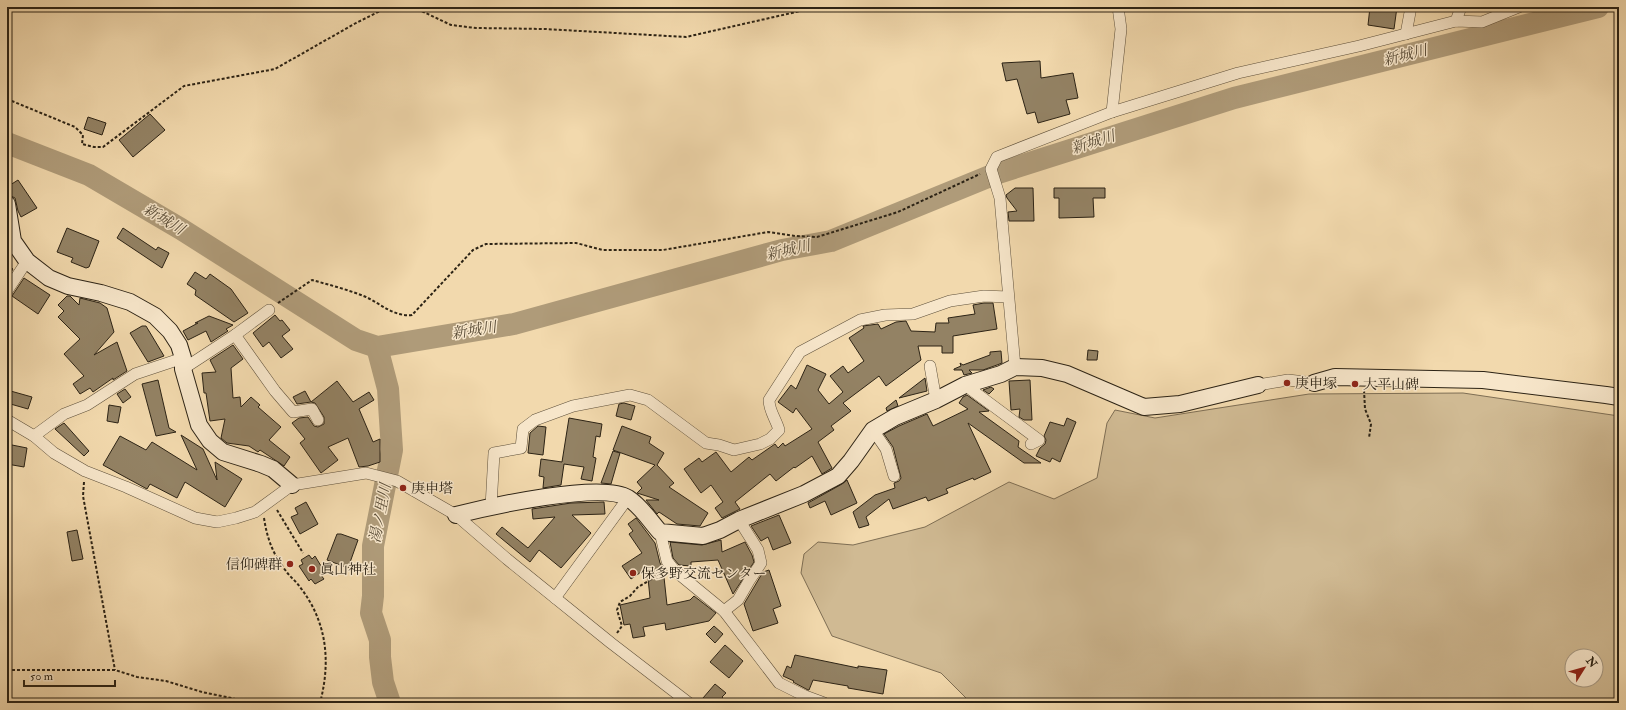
<svg xmlns="http://www.w3.org/2000/svg" width="1626" height="710" viewBox="0 0 1626 710" font-family="'IM FELL Double Pica','Noto Serif JP',serif">
  <style>
    .green { fill: #d0ba93; stroke: #7e6e54; fill-rule: evenodd }
    .lines { fill: none; stroke-linecap: round; stroke-linejoin: round }
    .river { stroke: #af9b79; stroke-width: 22 }
    .building { fill: #938264; stroke: #2c2315 }
    .street-casing { stroke: #5e503b; stroke-width: 12 }
    .secondary-casing { stroke: #2c2315; stroke-width: 18 }
    .path { stroke: #2c2315; stroke-width: 2; stroke-dasharray: 3 2; stroke-linecap: butt }
    .street { stroke: #f7e6ca; stroke-width: 11 }
    .secondary { stroke: #f7e6ca; stroke-width: 16 }
    .poi-dot { fill: #8f2418; stroke: #f7e6ca; stroke-width: 1.5 }
    .labels { text-anchor: middle; stroke-width: 3; stroke-linejoin: round; paint-order: stroke }
    .poi-label { font-size: 14px; fill: #2c2315; stroke: #f7e6ca; text-anchor: start }
    .water-label { font-size: 15px; font-style: italic; fill: #5a4d38; stroke: #f7e6ca }
  </style>
  <rect width="100%" height="100%" fill="#f2d9ad"/>
  <filter id="stains"><feTurbulence type="fractalNoise" baseFrequency=".005" numOctaves="4"/><feColorMatrix values="0 0 0 0 .2 0 0 0 0 .09 0 0 0 0 .02 0 0 0 .5 -.17"/></filter>
  <radialGradient id="worn" r=".72"><stop offset=".6" stop-color="#630" stop-opacity="0"/><stop offset="1" stop-color="#630" stop-opacity=".3"/></radialGradient>
  <path class="green" d="M1463,393L1619,416V703H971L941,673L832,636L801,573L804,554L818,542L853,545L925,527L1009,482L1054,499L1097,478L1107,423L1115,410L1155,418L1309,394ZM1572,656H1596V680H1572Z"/>
  <g class="lines">
    <g class="river">
      <polyline points="7,143 89,175 181,229 356,340 377,347 514,324 782,250 831,241 995,174 1234,98 1598,7"/>
      <polyline points="377,347 388,389 392,450 373,546 373,596 371,613 380,640 380,657 383,682 390,703"/>
    </g>
  </g>
  <g class="building">
    <polygon points="1370,7 1385,8 1385,7 1397,7 1394,29 1368,25"/>
    <polygon points="1040,61 1041,78 1073,73 1078,98 1066,100 1070,114 1038,123 1035,112 1027,114 1017,79 1006,81 1002,63"/>
    <polygon points="150,114 165,130 133,157 119,140"/>
    <polygon points="88,117 106,123 102,135 84,129"/>
    <polygon points="18,180 37,208 21,217 18,211 15,198 7,194 7,187"/>
    <polygon points="1015,188 1033,188 1034,221 1009,221 1008,212 1017,211 1007,198 1006,195"/>
    <polygon points="1054,188 1105,188 1105,198 1093,198 1094,217 1059,218 1059,198 1054,198"/>
    <polygon points="67,228 99,241 89,267 86,268 71,262 73,258 57,252"/>
    <polygon points="123,228 156,250 158,247 169,253 162,268 117,238"/>
    <polygon points="7,264 13,269 7,278"/>
    <polygon points="195,272 206,279 210,274 231,289 248,313 234,322 195,295 196,290 187,284"/>
    <polygon points="24,278 50,295 38,314 12,296"/>
    <polygon points="67,296 70,296 79,305 80,298 100,303 107,308 114,332 94,355 117,342 127,371 113,380 113,378 93,392 90,388 80,394 73,384 84,376 64,354 80,339 58,317 64,311 58,305"/>
    <polygon points="984,303 993,303 997,329 953,336 953,353 942,353 942,346 918,346 921,360 886,386 879,376 843,403 851,411 831,426 834,430 818,442 832,468 822,474 812,456 795,468 794,467 776,481 770,474 735,502 740,509 722,518 715,508 723,502 711,485 701,493 684,469 699,458 702,462 716,452 731,472 749,457 752,460 775,444 778,448 783,443 785,446 812,429 796,408 793,413 778,402 791,385 796,389 807,365 826,374 818,390 829,404 843,392 830,376 843,366 848,373 864,361 849,338 864,328 863,326 878,324 881,329 896,322 906,321 911,331 935,332 936,323 949,323 948,318 975,314 973,305"/>
    <polygon points="275,315 280,321 282,320 290,330 282,336 293,349 281,358 269,342 263,347 253,333"/>
    <polygon points="209,316 233,325 226,329 228,331 211,342 206,331 188,340 183,331 198,323 195,323"/>
    <polygon points="142,326 146,326 164,356 148,362 130,333"/>
    <polygon points="233,345 243,359 231,368 233,398 240,397 241,407 251,397 260,405 258,407 281,427 269,440 290,457 284,466 260,450 258,452 249,446 227,443 221,438 225,419 210,421 206,393 204,393 202,373 216,372 210,360"/>
    <polygon points="1088,350 1098,351 1097,360 1087,360"/>
    <polygon points="1001,351 1002,363 997,365 983,370 969,370 972,373 964,375 962,370 954,370 954,369 961,366 960,363 963,365 990,355 990,352"/>
    <polygon points="925,378 927,391 899,398"/>
    <polygon points="158,380 169,428 176,432 156,436 142,384"/>
    <polygon points="1030,380 1032,420 1024,420 1019,417 1020,409 1011,410 1009,381"/>
    <polygon points="337,381 353,402 369,392 374,400 359,409 373,442 380,439 380,462 368,466 359,467 348,438 328,447 338,460 321,473 300,443 305,439 292,423 299,418 308,417 314,426 318,427 324,424 324,417 315,403 311,402 297,404 293,397 305,391 311,402"/>
    <polygon points="991,387 994,389 989,394 983,390"/>
    <polygon points="125,389 131,397 123,403 117,394"/>
    <polygon points="7,390 32,397 28,409 7,403"/>
    <polygon points="967,395 989,411 979,412 1019,441 1018,447 1041,463 1024,463 968,423 991,472 974,480 973,478 946,489 948,493 928,501 926,497 893,509 889,499 866,517 869,525 859,528 853,512 875,495 895,488 894,483 899,481 901,478 893,447 884,434 899,426 927,414 933,426 968,409 959,403 963,397"/>
    <polygon points="896,400 898,406 887,411 886,408"/>
    <polygon points="624,403 635,406 631,420 616,416 619,404"/>
    <polygon points="109,405 121,407 118,423 107,421"/>
    <polygon points="569,418 602,424 600,437 596,436 593,457 596,458 592,481 581,479 584,467 564,464 561,485 543,488 544,477 539,476 541,459 562,462"/>
    <polygon points="1067,418 1076,422 1060,462 1052,458 1050,462 1036,456 1040,448 1045,444 1046,440 1044,436 1050,422 1064,426"/>
    <polygon points="64,423 89,451 84,456 55,429"/>
    <polygon points="538,426 546,427 543,455 528,453 530,433"/>
    <polygon points="622,426 651,437 649,443 664,453 657,465 674,483 669,487 708,513 700,526 677,524 659,512 657,514 646,500 659,500 637,493 642,488 637,482 655,465 613,450"/>
    <polygon points="181,435 203,449 217,480 215,462 242,479 225,507 185,482 177,498 150,484 147,489 103,465 120,436 146,450 152,442 197,470"/>
    <polygon points="7,444 27,448 24,467 7,464"/>
    <polygon points="613,451 620,453 611,484 601,483"/>
    <polygon points="847,480 857,503 831,515 825,501 810,508 808,503 842,484"/>
    <polygon points="306,502 318,524 300,534 291,517 298,514 295,508"/>
    <polygon points="604,502 605,514 572,515 591,533 561,568 539,550 530,562 496,534 502,527 528,548 555,517 533,519 532,509 571,503"/>
    <polygon points="779,515 791,543 773,550 768,537 761,541 751,526"/>
    <polygon points="636,518 655,543 660,563 663,568 667,605 690,600 694,596 716,613 709,621 666,630 665,623 643,627 645,636 633,638 630,624 624,625 620,605 650,598 647,568 631,579 622,566 642,553 629,534 633,531 628,524"/>
    <polygon points="77,530 83,559 72,561 67,532"/>
    <polygon points="337,534 341,534 358,540 348,568 327,560"/>
    <polygon points="721,540 722,552 745,542 752,555 754,562 733,594 718,560 691,562 691,566 679,565 673,558 670,542 702,545"/>
    <polygon points="309,555 312,559 315,556 324,571 320,574 324,579 315,584 311,579 309,581 299,566 303,564 301,560"/>
    <polygon points="769,570 781,606 773,609 778,623 753,631 744,604 763,572"/>
    <polygon points="714,626 723,634 715,643 706,634"/>
    <polygon points="725,645 743,661 729,678 710,662"/>
    <polygon points="795,655 858,668 858,666 887,670 883,694 848,688 848,686 813,680 809,690 808,690 793,682 794,681 783,676 787,666 791,668"/>
    <polygon points="715,684 726,693 722,697 728,703 709,703 703,698"/>
  </g>
  <g class="lines">
    <defs>
      <g id="street">
        <polyline points="1456,21 1461,7"/>
        <polyline points="1406,34 1411,7"/>
        <polyline points="1112,112 1121,29 1118,7"/>
        <polyline points="7,291 27,261"/>
        <polyline points="235,335 275,391 293,412 312,409 318,420"/>
        <polyline points="930,366 936,400"/>
        <polyline points="1015,367 1000,198 991,169 997,157 1112,112 1238,73 1359,46 1456,21 1482,22 1519,7"/>
        <polyline points="183,369 235,335 269,310"/>
        <polyline points="965,385 1039,440 1031,444"/>
        <polyline points="1258,385 1288,380 1314,383"/>
        <polyline points="7,420 34,436 54,453 85,471 126,487 195,518 217,522 236,518 255,512 292,485 366,473 397,481 456,515 507,559 611,643 689,703"/>
        <polyline points="873,430 886,449 894,476"/>
        <polyline points="34,436 64,414 87,405 135,374 183,358"/>
        <path d="M491,507L494,453L521,448L523,429L535,420L573,406L630,395L648,400L706,443L719,445L734,450L760,444L770,439L779,430C776,419 769,411 769,400L800,352L860,320L885,315L913,314L950,301L984,296L1008,297"/>
        <polyline points="660,532 667,561 674,570 724,611 779,683 805,696 824,703"/>
        <polyline points="555,598 628,498"/>
        <polyline points="724,611 738,600 749,581 761,563 758,550 739,520"/>
      </g>
      <g id="secondary">
        <polyline points="7,204 13,241 27,261 49,278 68,286 101,293 130,302 155,316 170,331 179,345 183,358 183,369 199,425 210,441 223,452 261,464 273,469 292,485"/>
        <polyline points="1314,383 1335,377 1483,380 1606,395 1619,397"/>
        <path d="M456,515C488,507 602,481 628,498C641,506 650,521 660,532L703,536L720,530L739,520L804,494L838,476L851,461L873,430L895,417L936,400L965,385L1001,374L1015,367L1042,368L1067,374L1144,407L1180,404L1258,385"/>
      </g>
    </defs>
    <use href="#street" class="street-casing"/>
    <use href="#secondary" class="secondary-casing"/>
    <g class="path">
      <polyline points="413,7 451,25 476,28 545,29 686,37 818,7"/>
      <polyline points="7,99 75,127 83,135 82,144 94,147 103,147 184,86 275,69 356,23 384,9 392,7"/>
      <path d="M278,303L312,280C330,285 349,290 366,297C381,304 394,317 412,315L473,250L486,244L576,243L603,250H663L768,232L795,236L817,237L898,212L980,174"/>
      <polyline points="1364,390 1365,409 1371,424 1369,438"/>
      <polyline points="84,482 83,496 115,670"/>
      <polyline points="277,510 303,553"/>
      <path d="M264,518C267,538 273,555 286,571C290,577 296,581 300,587C327,622 331,661 320,703"/>
      <polyline points="617,633 622,626 617,610 620,602 630,596 638,587 662,573"/>
      <polyline points="7,670 115,670 137,677 166,681 202,692 255,703"/>
    </g>
    <use href="#street" class="street"/>
    <use href="#secondary" class="secondary"/>
  </g>
  <g class="poi-dot">
    <circle cx="1287" cy="383" r="4"/>
    <circle cx="1355" cy="384" r="4"/>
    <circle cx="403" cy="488" r="4"/>
    <circle cx="290" cy="564" r="4"/>
    <circle cx="312" cy="569" r="4"/>
    <circle cx="633" cy="573" r="4"/>
  </g>
  <g class="labels">
    <g class="poi-label">
      <text x="1295" y="388">庚申塚</text>
      <text x="1363" y="389">大平山碑</text>
      <text x="411" y="493">庚申塔</text>
      <text x="282" y="569" text-anchor="end">信仰碑群</text>
      <text x="320" y="574">眞山神社</text>
      <text x="641" y="578">保多野交流センター</text>
    </g>
    <g class="water-label">
      <text transform="translate(1405 55) rotate(-14)" y="5">新城川</text>
      <text transform="translate(1093 142) rotate(-18)" y="5">新城川</text>
      <text transform="translate(164 219) rotate(31)" y="5">新城川</text>
      <text transform="translate(788 250) rotate(-13)" y="5">新城川</text>
      <text transform="translate(474 330) rotate(-9)" y="5">新城川</text>
      <text transform="translate(380 513) rotate(-79)" y="5">湯ノ里川</text>
    </g>
  </g>
  <rect width="1626" height="710" fill="none" stroke="#f2d9ad" stroke-width="24"/>
  <rect x="8" y="8" width="1610" height="694" fill="none" stroke="#2c2315" stroke-width="2"/>
  <rect x="12" y="12" width="1602" height="686" fill="none" stroke="#2c2315"/>
  <g transform="translate(1584 668) rotate(53)"><circle r="19" fill="#f7e6ca" stroke="#a69882"/>
  <path d="M0-3L7 15L0 10L-7 15Z" fill="#8f2418"/>
  <text y="-6" font-size="11" font-weight="bold" text-anchor="middle" fill="#2c2315">N</text>
  </g>
  <path d="M24 680v6h91v-6" fill="none" stroke="#2c2315" stroke-width="2"/>
  <text x="30" y="680" font-size="12" fill="#2c2315" stroke="#f7e6ca" stroke-width="3" paint-order="stroke">50 m</text>
  <rect width="100%" height="100%" filter="url(#stains)"/>
  <rect width="100%" height="100%" fill="url(#worn)"/>
</svg>
